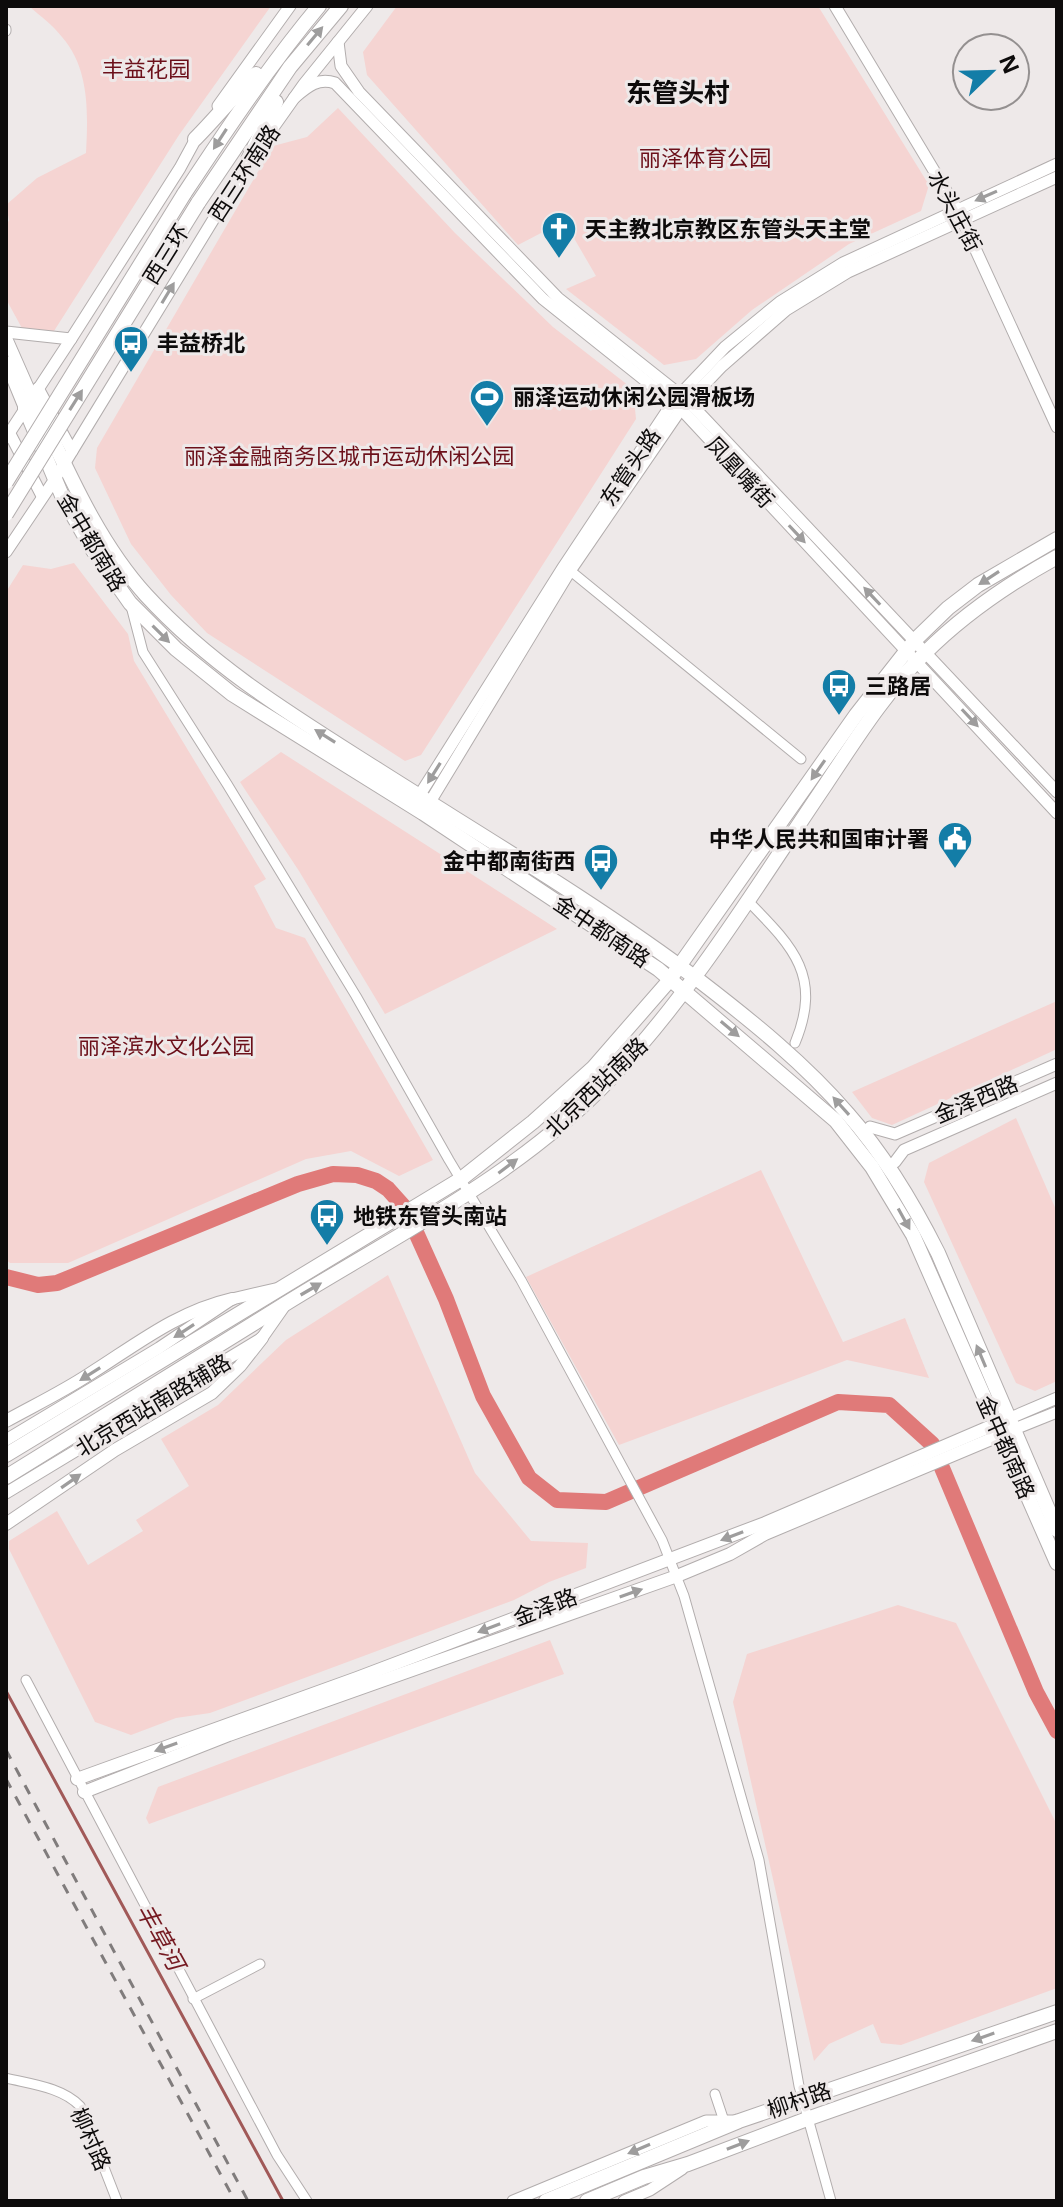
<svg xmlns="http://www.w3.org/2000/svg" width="1063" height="2207" viewBox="0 0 1063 2207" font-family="'Open Sans','Noto Sans SC',sans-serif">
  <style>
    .green { fill: #f5d4d2 }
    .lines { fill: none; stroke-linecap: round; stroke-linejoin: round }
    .stream { stroke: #a15958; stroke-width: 3 }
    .river { stroke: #e07a79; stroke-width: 16 }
    .minor-casing { stroke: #b2adad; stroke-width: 11 }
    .tertiary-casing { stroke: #b2adad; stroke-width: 13 }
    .secondary-casing { stroke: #b2adad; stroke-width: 14 }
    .primary-casing { stroke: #b2adad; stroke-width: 16 }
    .trunk-casing { stroke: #b2adad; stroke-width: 16 }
    .minor { stroke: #fff; stroke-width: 9 }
    .tertiary { stroke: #fff; stroke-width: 11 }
    .secondary { stroke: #fff; stroke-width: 12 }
    .primary { stroke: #fff; stroke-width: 14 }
    .trunk { stroke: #fff; stroke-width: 14 }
    .rail { stroke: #807c7c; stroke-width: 3; stroke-dasharray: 10 10; stroke-linecap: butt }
    .trunk-bridge-casing { stroke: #b2adad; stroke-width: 16; stroke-linecap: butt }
    .trunk-bridge { stroke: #fff; stroke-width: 14 }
    .oneway { fill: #9e9d9d }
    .labels { text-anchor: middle; stroke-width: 6; stroke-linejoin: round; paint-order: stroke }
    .park-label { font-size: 22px; fill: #6c101a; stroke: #eee9e9 }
    .street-label { font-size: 22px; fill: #0d0b0b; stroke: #eee9e9 }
    .poi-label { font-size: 22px; font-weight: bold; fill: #0d0b0b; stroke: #eee9e9; text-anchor: start }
    .water-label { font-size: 24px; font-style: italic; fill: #751921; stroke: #eee9e9 }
    .quarter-label { font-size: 26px; font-weight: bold; fill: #0d0b0b; stroke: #eee9e9 }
  </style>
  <rect width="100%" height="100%" fill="#eee9e9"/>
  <g class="green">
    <path d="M29,6H271L179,135L54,331L23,330L6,299V226L9,220L6,205L37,178L86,153C88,114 90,69 62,37C53,25 40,16 29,6Z"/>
    <polygon points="397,6 818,6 929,185 921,211 849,244 752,310 696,359 664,365 566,289 596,276 564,221 518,245 367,75 363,52"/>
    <polygon points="338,108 455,233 553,327 633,389 636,419 421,755 405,761 207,633 171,595 131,544 95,468 97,448 273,146 307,137"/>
    <polygon points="74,563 128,634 134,661 266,879 254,886 276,928 305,938 433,1160 399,1176 351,1151 306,1159 68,1263 10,1263 6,1260 6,592 23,565 51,569"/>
    <polygon points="281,752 557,929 385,1014 299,871 240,782"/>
    <polygon points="1057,1001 1057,1049 892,1125 872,1118 852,1092"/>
    <polygon points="1016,1118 1057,1212 1057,1381 1035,1391 1016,1383 924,1182 929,1163"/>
    <polygon points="761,1170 843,1342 905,1318 929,1378 847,1360 619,1445 526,1277"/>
    <polygon points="388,1275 475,1473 531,1541 588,1543 586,1568 549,1582 514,1600 210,1713 176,1718 131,1735 95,1722 9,1549 9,1541 57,1511 88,1565 143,1531 136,1520 189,1486 161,1439 218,1405 286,1340"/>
    <polygon points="898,1605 956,1623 1057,1825 1057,1988 901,2045 881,2043 873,2024 829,2044 814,2061 733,1702 747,1654"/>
    <polygon points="550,1640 564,1674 149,1824 146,1818 158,1787"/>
  </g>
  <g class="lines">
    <polyline class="stream" points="6,1691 283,2201"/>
    <polyline class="river" points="6,1277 38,1285 57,1283 298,1184 333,1174 357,1175 376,1181 388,1189 405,1208 446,1299 483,1396 529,1478 557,1500 606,1502 838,1402 889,1405 932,1444 1036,1692 1057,1731"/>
    <defs>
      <g id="minor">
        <polyline points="6,29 6,31"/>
        <polyline points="567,568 801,759"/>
        <polyline points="131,606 143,652 227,784 356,996 449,1160 521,1280 662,1540 684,1596 759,1860 799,2086 831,2201"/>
        <path d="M747,900C792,946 823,975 795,1043"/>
        <polyline points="26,1680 277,2155 307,2201"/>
        <polyline points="193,1999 260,1964"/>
        <path d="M6,2078C30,2084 62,2087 80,2106L117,2201"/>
        <polyline points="715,2094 724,2121"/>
      </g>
      <g id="tertiary">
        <polyline points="835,6 957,209 1057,427"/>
        <polyline points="338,42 341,66 359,92 558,298 688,401 1057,792"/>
        <path d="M294,98C307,87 318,77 335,83L543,299L681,409L1057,813"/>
        <polyline points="218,106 290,6"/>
        <polyline points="258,149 304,84 367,6"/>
        <polyline points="6,332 71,339"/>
        <polyline points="6,337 32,396"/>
        <polyline points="38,388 72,451"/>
        <polyline points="9,432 42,496"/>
        <polyline points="6,438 71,339 180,168 199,133"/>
        <polyline points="6,552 55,479 246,166"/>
        <polyline points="419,796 564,566 673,402 725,347 780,302 843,263 1057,164"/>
        <polyline points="430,802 570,571 681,409 722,366 786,310 848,272 1057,177"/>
        <polyline points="870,1127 895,1134 1057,1064"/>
        <polyline points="895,1162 904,1150 1057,1083"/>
        <polyline points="1008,1419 1057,1398"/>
        <polyline points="1012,1430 1057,1412"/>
        <polyline points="6,1440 159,1348 232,1299 275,1289"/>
        <polyline points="6,1493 262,1338 283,1308"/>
        <polyline points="513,2201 706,2121 735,2121"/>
        <polyline points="624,2201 650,2190 682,2169"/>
      </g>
      <g id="secondary">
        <polyline points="6,362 25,408"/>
        <path d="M6,1421C33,1406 62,1392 88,1375C136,1345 176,1312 232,1299"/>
        <polyline points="6,1524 115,1450 212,1393 240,1366 262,1338"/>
        <polyline points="77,1779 357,1678 765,1523 1003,1421"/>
        <polyline points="84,1792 229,1735 677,1576 730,1554 765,1534 1008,1432"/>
      </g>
      <g id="primary">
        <path d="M32,396C65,464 95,539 146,595C212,667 293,716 375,768C485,838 596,903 701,982C753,1022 805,1064 848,1114C885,1156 913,1203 938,1253L1057,1530"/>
        <polyline points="25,408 63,498 92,549 130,603 176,649 232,694 423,813 658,969 836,1121 872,1167 913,1235 1057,1563"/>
        <polyline points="6,1455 461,1179 533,1122 593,1068 668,982 856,715 915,640 948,608 978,585 1057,539"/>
        <path d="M6,1477C99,1419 192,1361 285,1304C398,1234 519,1175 612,1077C695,989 758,884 826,784C856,739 886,691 925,653C964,614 1008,584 1057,557"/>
        <polyline points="546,2201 739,2121 1057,2012"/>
        <polyline points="587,2201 644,2177 688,2164 807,2119 1057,2031"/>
      </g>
      <g id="trunk">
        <path d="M195,139C216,118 234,95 256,74"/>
        <polyline points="243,170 276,102"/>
        <path d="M184,194C227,129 269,66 319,6"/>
        <polyline points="198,203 290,67 341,6"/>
      </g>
    </defs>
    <use href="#minor" class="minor-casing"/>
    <use href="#tertiary" class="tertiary-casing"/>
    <use href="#secondary" class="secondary-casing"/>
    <use href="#primary" class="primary-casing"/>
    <use href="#trunk" class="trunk-casing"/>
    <use href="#minor" class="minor"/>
    <use href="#tertiary" class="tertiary"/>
    <use href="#secondary" class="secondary"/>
    <use href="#primary" class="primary"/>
    <use href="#trunk" class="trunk"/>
    <g class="rail">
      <polyline points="6,1750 248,2201"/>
      <polyline points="6,1779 235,2201"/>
    </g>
    <defs>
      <g id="trunk-bridge">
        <polyline points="6,482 184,194"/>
        <polyline points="6,514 198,203"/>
      </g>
    </defs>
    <use href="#trunk-bridge" class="trunk-bridge-casing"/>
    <use href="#trunk-bridge" class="trunk-bridge"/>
  </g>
  <defs><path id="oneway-solid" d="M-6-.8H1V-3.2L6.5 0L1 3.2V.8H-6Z" transform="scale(2)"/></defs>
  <g class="oneway">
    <use href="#oneway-solid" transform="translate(315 36) rotate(-50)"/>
    <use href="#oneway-solid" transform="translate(220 139) rotate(123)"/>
    <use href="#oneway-solid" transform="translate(986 196) rotate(156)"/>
    <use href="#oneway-solid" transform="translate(168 293) rotate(-59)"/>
    <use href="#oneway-solid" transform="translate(76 400) rotate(-58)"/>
    <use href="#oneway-solid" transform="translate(797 534) rotate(47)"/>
    <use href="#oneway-solid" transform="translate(989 578) rotate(147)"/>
    <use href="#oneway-solid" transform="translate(872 596) rotate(-133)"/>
    <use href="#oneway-solid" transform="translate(161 634) rotate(45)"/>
    <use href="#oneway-solid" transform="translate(970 718) rotate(47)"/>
    <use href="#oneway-solid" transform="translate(325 736) rotate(-148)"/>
    <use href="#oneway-solid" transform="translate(818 770) rotate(125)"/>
    <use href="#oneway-solid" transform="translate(434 773) rotate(122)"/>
    <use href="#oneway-solid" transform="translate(730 1029) rotate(40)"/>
    <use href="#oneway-solid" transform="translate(841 1106) rotate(-132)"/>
    <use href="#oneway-solid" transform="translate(508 1166) rotate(-37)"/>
    <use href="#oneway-solid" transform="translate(904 1219) rotate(61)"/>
    <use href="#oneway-solid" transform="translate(311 1289) rotate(-30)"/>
    <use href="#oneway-solid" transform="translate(184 1331) rotate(147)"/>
    <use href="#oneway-solid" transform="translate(981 1356) rotate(-113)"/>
    <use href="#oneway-solid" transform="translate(90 1374) rotate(148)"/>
    <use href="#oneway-solid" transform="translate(71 1481) rotate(-35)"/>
    <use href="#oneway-solid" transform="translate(732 1536) rotate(159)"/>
    <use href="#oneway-solid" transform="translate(631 1593) rotate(-19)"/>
    <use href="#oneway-solid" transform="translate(489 1628) rotate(159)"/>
    <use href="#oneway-solid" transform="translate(166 1747) rotate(160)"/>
    <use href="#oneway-solid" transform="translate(983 2037) rotate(161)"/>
    <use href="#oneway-solid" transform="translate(738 2145) rotate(-21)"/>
    <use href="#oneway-solid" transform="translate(639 2149) rotate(157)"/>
  </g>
  <defs>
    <symbol id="church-pin" viewBox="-11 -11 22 30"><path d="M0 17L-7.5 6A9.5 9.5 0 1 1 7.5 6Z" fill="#137da7" stroke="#eee9e9"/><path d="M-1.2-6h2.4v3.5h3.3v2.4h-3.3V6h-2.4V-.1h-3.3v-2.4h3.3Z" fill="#fff"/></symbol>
    <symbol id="bus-pin" viewBox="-11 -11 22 30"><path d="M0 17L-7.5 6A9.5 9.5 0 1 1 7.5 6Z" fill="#137da7" stroke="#eee9e9"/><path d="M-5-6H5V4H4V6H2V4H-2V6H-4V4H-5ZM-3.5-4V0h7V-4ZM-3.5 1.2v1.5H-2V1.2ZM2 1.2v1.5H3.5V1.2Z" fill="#fff"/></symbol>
    <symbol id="stadium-pin" viewBox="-11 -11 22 30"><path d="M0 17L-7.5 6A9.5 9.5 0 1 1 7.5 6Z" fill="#137da7" stroke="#eee9e9"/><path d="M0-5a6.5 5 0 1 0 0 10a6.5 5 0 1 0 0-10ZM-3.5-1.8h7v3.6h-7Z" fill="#fff"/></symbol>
    <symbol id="civic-pin" viewBox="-11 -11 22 30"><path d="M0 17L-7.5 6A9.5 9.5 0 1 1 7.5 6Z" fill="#137da7" stroke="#eee9e9"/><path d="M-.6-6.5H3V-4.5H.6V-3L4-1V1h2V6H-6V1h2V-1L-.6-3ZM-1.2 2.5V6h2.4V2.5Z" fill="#fff"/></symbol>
  </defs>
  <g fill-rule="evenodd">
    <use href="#church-pin" x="539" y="209" width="40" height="54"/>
    <use href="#bus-pin" x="111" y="323" width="40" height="54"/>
    <use href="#stadium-pin" x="467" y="377" width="40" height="54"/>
    <use href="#bus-pin" x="819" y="666" width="40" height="54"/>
    <use href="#civic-pin" x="935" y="819" width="40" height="54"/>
    <use href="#bus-pin" x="581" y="841" width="40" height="54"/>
    <use href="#bus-pin" x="307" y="1196" width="40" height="54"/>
  </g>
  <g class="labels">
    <g class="park-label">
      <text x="146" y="77">丰益花园</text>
      <text x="705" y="166">丽泽体育公园</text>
      <text x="349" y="464">丽泽金融商务区城市运动休闲公园</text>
      <text x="166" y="1054">丽泽滨水文化公园</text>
    </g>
    <g class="street-label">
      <text transform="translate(244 173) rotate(-57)" y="8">西三环南路</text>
      <text transform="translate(955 211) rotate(62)" y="8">水头庄街</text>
      <text transform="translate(166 254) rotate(-58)" y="8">西三环</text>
      <text transform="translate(630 467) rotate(-56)" y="8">东管头路</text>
      <text transform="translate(740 472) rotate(47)" y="8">凤凰嘴街</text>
      <text transform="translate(92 542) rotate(59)" y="8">金中都南路</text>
      <text transform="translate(602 931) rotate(34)" y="8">金中都南路</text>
      <text transform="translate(596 1087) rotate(-44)" y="8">北京西站南路</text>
      <text transform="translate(976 1099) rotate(-23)" y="8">金泽西路</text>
      <text transform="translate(153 1405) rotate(-31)" y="8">北京西站南路辅路</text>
      <text transform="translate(1006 1447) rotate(66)" y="8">金中都南路</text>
      <text transform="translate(545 1607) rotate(-21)" y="8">金泽路</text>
      <text transform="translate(799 2100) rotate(-19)" y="8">柳村路</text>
      <text transform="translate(91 2139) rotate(66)" y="8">柳村路</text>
    </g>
    <g class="poi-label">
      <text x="585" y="237">天主教北京教区东管头天主堂</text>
      <text x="157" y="351">丰益桥北</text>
      <text x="513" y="405">丽泽运动休闲公园滑板场</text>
      <text x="865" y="694">三路居</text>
      <text x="929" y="847" text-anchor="end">中华人民共和国审计署</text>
      <text x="575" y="869" text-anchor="end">金中都南街西</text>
      <text x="353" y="1224">地铁东管头南站</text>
    </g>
    <g class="water-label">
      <text transform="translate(160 1937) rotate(61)" y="8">丰草河</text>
    </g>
    <g class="quarter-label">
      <text x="678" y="102">东管头村</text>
    </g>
  </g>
  <rect width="1063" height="2207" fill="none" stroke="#0d0b0b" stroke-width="16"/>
  <g transform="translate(991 72) rotate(67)"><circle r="38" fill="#eee9e9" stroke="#949090" stroke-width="2"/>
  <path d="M0-6L14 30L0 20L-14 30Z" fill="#137da7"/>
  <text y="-12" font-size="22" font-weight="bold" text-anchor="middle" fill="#0d0b0b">N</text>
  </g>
</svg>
